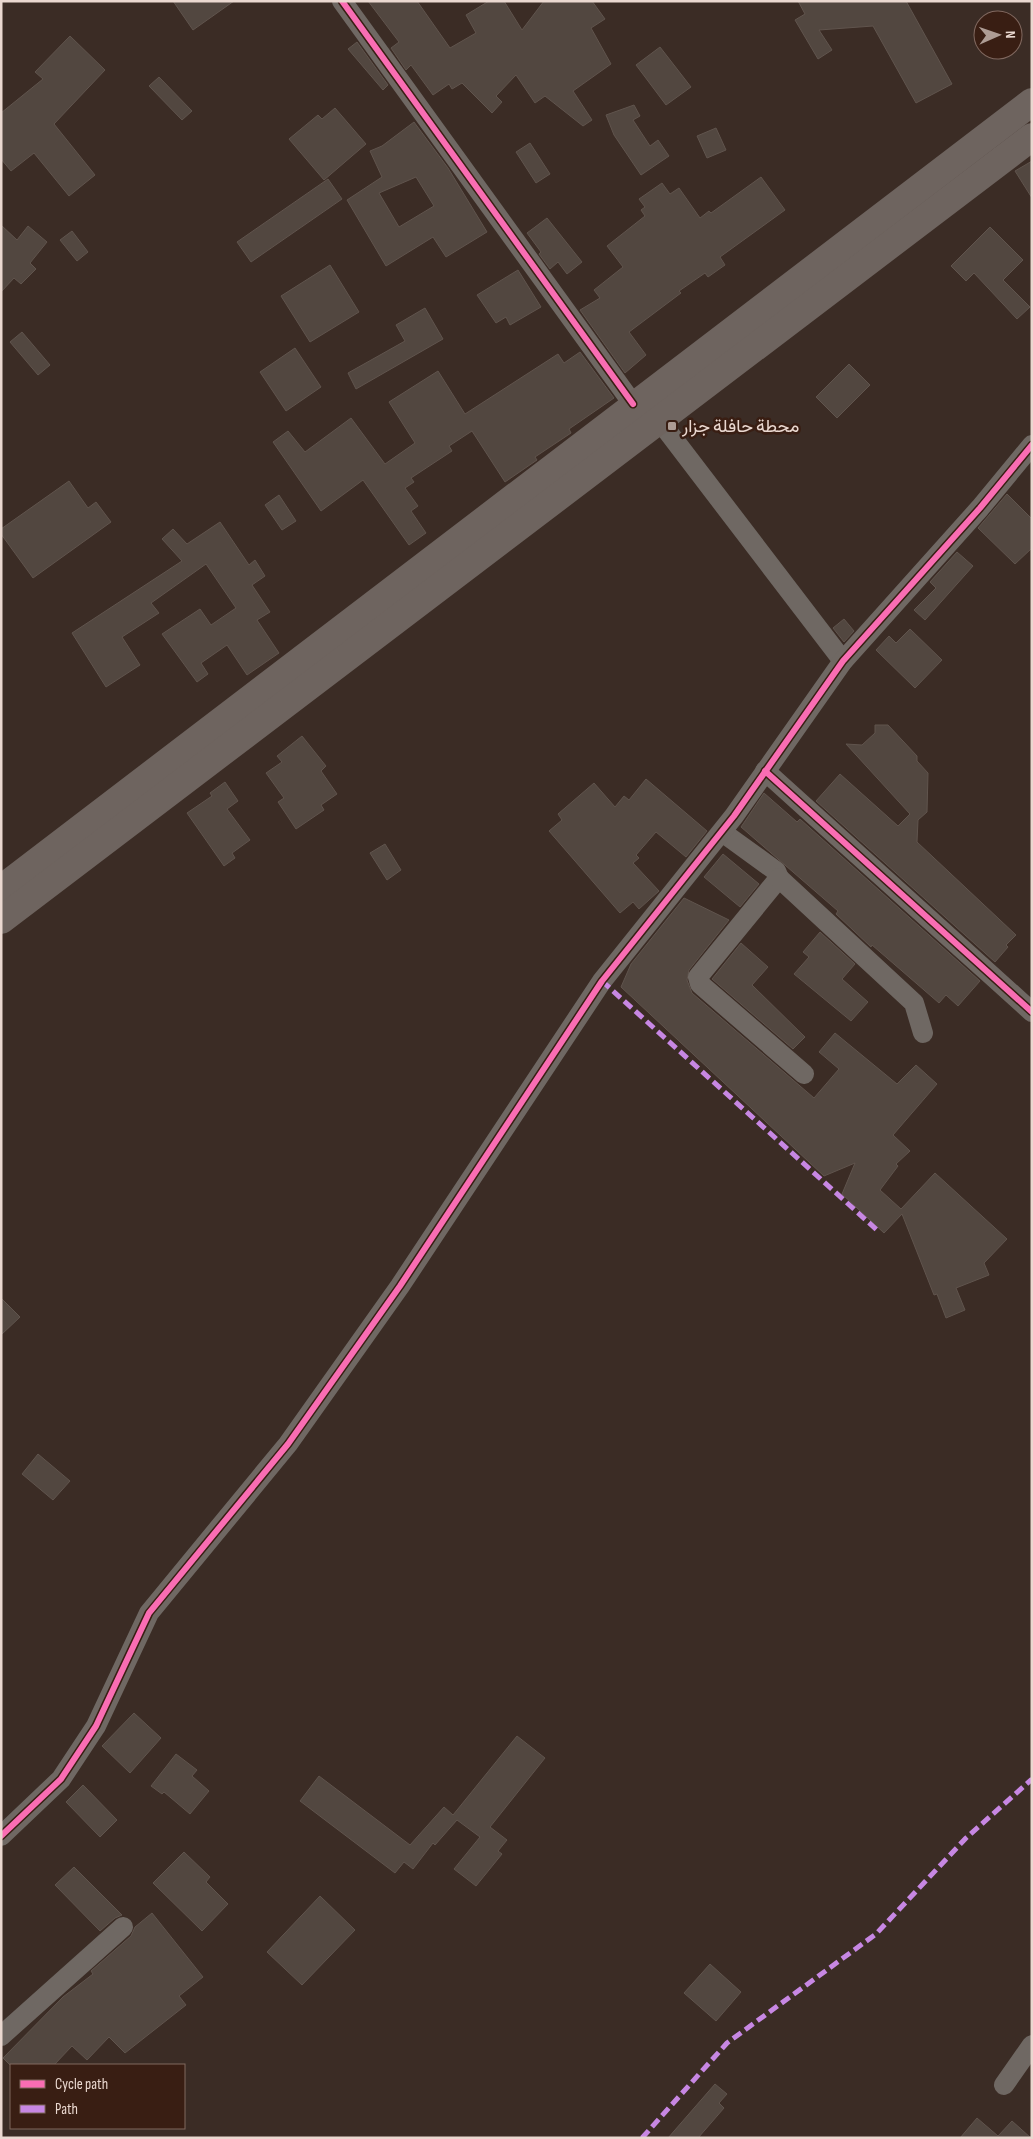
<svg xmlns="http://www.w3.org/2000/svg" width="1033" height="2139" viewBox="0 0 1033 2139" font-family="'Sofia Sans Condensed',Vazirmatn,sans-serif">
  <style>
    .building { fill: #524740; stroke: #60544d; fill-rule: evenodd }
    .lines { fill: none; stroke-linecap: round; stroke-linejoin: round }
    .street { stroke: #6f6863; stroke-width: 20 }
    .highway { stroke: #6e645f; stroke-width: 28 }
    .quiet { stroke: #c787e3; stroke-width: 5; stroke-dasharray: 10 5; stroke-linecap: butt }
    .cycleway-casing { stroke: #391e13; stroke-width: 9 }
    .cycleway { stroke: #f96db3; stroke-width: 6 }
    .poi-dot { fill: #ad9c94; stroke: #391e13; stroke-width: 2 }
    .labels { text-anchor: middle; stroke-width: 5; stroke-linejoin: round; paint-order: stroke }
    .poi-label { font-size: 18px; fill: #ead8d0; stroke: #391e13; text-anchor: start }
  </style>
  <rect width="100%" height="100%" fill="#3b2c25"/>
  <g class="building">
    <polygon points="173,1 234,1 193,30"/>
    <polygon points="368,1 417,1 450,48 476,33 466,15 489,1 504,1 522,30 544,1 592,1 605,19 591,28 611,64 573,91 592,120 583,126 545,96 535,103 516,75 496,96 502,102 492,113 462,83 452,89 449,84 433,95 411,65 406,70 391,48 399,42"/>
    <polygon points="798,1 906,1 952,84 916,103 873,26 819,30 832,50 818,59 795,20 805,14"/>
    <polygon points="70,36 105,70 54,124 95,175 69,196 34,153 11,171 1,159 1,113 43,79 35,72"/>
    <polygon points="357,42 388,85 383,90 348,49"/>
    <polygon points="660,47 691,87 666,105 636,65"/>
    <polygon points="159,77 192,111 182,120 149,86"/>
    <polygon points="634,105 640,116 633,120 650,146 658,140 669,156 641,175 614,135 606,115"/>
    <polygon points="335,108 366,144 324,180 289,139 318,115 322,119"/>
    <path d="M414,122L448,168L487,232L446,257L433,237L386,266L347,200L382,177L370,151L382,146ZM416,177L434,206L399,227L379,193Z"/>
    <polygon points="716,128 726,150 707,158 697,136"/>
    <polygon points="530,143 550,174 536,183 516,152"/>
    <polygon points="1032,161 1032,198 1015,171"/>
    <polygon points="761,177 785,210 720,257 725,265 708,277 705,273 679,291 681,293 629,332 646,355 625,373 580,310 600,298 594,290 623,267 607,246 645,216 641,210 645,207 639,199 662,183 670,194 679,188 700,218 709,211 711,213"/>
    <polygon points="328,179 342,199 251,262 237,242"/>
    <polygon points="547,218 582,262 567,274 558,262 550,269 539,254 541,252 527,233"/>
    <polygon points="1,225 17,240 28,226 47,242 30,263 36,269 21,284 14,278 1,292"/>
    <polygon points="990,227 1023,260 1003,280 1030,307 1017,319 974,273 966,281 951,266"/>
    <polygon points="72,231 88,252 77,261 60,240"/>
    <polygon points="330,265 359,312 310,342 281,296"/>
    <polygon points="518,270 541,307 510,325 506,317 496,323 477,295"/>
    <polygon points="425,308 443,339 356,389 348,373 405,341 396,325"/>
    <polygon points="22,332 50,365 38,375 10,342"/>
    <polygon points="295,348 321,387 286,411 260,372"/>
    <polygon points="580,352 614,398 569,429 571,433 535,457 537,460 505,482 472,431 449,446 452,451 411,478 414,482 405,488 418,506 411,511 426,533 409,545 363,480 321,511 273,442 288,431 305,452 351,418 385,464 415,443 389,402 438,371 465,414 558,354 564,363"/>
    <polygon points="849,364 870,385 837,418 816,397"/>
    <polygon points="69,481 88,508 96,502 111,522 33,578 1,534 1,529"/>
    <polygon points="1007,494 1032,519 1032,548 1015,564 978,528"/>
    <polygon points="279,495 296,521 282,530 265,505"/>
    <polygon points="220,522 249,565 255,560 265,576 252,585 270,612 257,620 279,653 247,675 227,645 201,663 208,674 197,682 162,634 200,609 211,625 236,608 206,564 151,603 159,613 122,637 140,665 106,687 72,633 182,561 162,539 173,529 187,544"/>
    <polygon points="957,552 973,566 925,620 914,610 936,588 930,582"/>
    <polygon points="844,619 854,631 844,642 833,628"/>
    <polygon points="910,629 942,660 915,688 876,650 889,636 896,643"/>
    <polygon points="875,725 888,725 917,756 917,761 928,773 927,812 918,820 917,842 1016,935 1006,945 1008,947 995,962 816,801 840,774 898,826 910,814 846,744 862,745 875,733"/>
    <polygon points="302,736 326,766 321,771 337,794 321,805 324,810 296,829 278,802 284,798 266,773 282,762 277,756"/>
    <polygon points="646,779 707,831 686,857 656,832 636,855 639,858 633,863 659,891 639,909 633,902 620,913 549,831 562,820 558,814 594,783 615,807 624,796 629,800"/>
    <polygon points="225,782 238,801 227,809 250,840 232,853 235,858 224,866 187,813 212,796 210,793"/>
    <polygon points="764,793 797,822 800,819 980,981 958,1006 946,995 939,1003 872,945 871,947 836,914 838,911 741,827"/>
    <polygon points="385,844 401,870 387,880 370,853"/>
    <polygon points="723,854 759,884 740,907 704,877"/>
    <polygon points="684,898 729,920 689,970 687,980 692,993 814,1098 839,1069 819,1052 835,1033 897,1084 916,1065 937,1084 893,1135 910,1151 896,1164 898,1166 880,1190 901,1209 935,1173 1007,1239 984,1263 989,1275 956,1288 965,1310 946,1318 937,1294 934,1295 902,1214 884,1233 842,1194 855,1163 824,1176 621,987 631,964"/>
    <polygon points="820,932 855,964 842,979 868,1002 851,1021 794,974 809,957 803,952"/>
    <polygon points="741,943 768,967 752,985 805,1037 793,1049 712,979"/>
    <polygon points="1,1298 20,1317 1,1335"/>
    <polygon points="38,1454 70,1481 53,1500 22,1474"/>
    <polygon points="134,1713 161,1738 130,1773 102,1746"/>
    <polygon points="517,1736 545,1758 490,1827 507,1840 498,1851 502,1854 476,1886 454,1869 480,1837 457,1820 435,1845 433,1843 413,1869 404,1862 395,1873 300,1801 319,1776 410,1845 444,1807 453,1815"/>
    <polygon points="176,1754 197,1770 192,1776 209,1791 190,1814 164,1792 162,1794 151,1786"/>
    <polygon points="83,1785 117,1820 100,1837 66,1802"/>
    <polygon points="184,1852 210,1877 206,1882 228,1904 202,1931 153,1883"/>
    <polygon points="74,1867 122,1915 115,1918 100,1931 55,1885"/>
    <polygon points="320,1896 355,1930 302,1985 267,1952"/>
    <polygon points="152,1913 203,1977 179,1996 186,2005 125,2053 109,2037 87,2060 72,2046 54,2065 10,2065 3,2058 63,1997 93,1974 91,1971 131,1936 135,1927"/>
    <polygon points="710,1964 741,1992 716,2021 684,1993"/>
    <polygon points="715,2084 727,2094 719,2103 724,2108 698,2138 668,2138"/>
    <polygon points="977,2118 998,2136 1012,2121 1031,2138 960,2138"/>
  </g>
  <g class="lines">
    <g class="street">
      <polyline points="342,1 633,404"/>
      <polyline points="659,420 843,661"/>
      <polyline points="765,771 1032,1012"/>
      <polyline points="722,832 776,871 779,878 698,977 700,984 804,1074"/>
      <polyline points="779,878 914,1003 923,1033"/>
      <polyline points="1,1836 61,1779 96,1726 149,1613 288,1444 400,1286 602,981 734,816 843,661 980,508 1032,445"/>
      <polyline points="1,2036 123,1927"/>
      <polyline points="1004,2085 1032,2045"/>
    </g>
    <g class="highway">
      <polyline points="1,889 1032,102"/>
      <polyline points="1,920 1032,137"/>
    </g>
    <g class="quiet">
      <polyline points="602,981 877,1230"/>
      <polyline points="642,2138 727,2043 876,1934 966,1838 1032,1779"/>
    </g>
    <defs>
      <g id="cycleway">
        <polyline points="342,1 633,404"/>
        <polyline points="765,771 1032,1012"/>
        <polyline points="1,1836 61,1779 96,1726 149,1613 288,1444 400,1286 602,981 734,816 843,661 980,508 1032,445"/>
      </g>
    </defs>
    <use href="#cycleway" class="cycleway-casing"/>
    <use href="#cycleway" class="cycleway"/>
  </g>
  <rect class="poi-dot" x="667" y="421" width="10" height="10" rx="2.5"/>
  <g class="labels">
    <g class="poi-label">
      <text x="682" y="432">محطة حافلة جزار</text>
    </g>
  </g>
  <rect width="1033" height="2139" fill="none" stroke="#ead8d0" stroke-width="5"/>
  <rect x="10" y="2064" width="175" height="65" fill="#391e13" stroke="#80685f"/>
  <rect x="20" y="2080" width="25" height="8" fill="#f96db3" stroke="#80685f"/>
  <text x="55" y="2089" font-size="15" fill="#ead8d0">Cycle path</text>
  <rect x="20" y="2105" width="25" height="8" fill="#c787e3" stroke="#80685f"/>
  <text x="55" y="2114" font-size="15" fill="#ead8d0">Path</text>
  <g transform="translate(998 35) rotate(88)"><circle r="24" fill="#391e13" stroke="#80685f"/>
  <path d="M0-4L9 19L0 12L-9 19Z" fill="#ad9c94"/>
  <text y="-8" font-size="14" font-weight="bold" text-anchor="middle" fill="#ead8d0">N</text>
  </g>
</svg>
